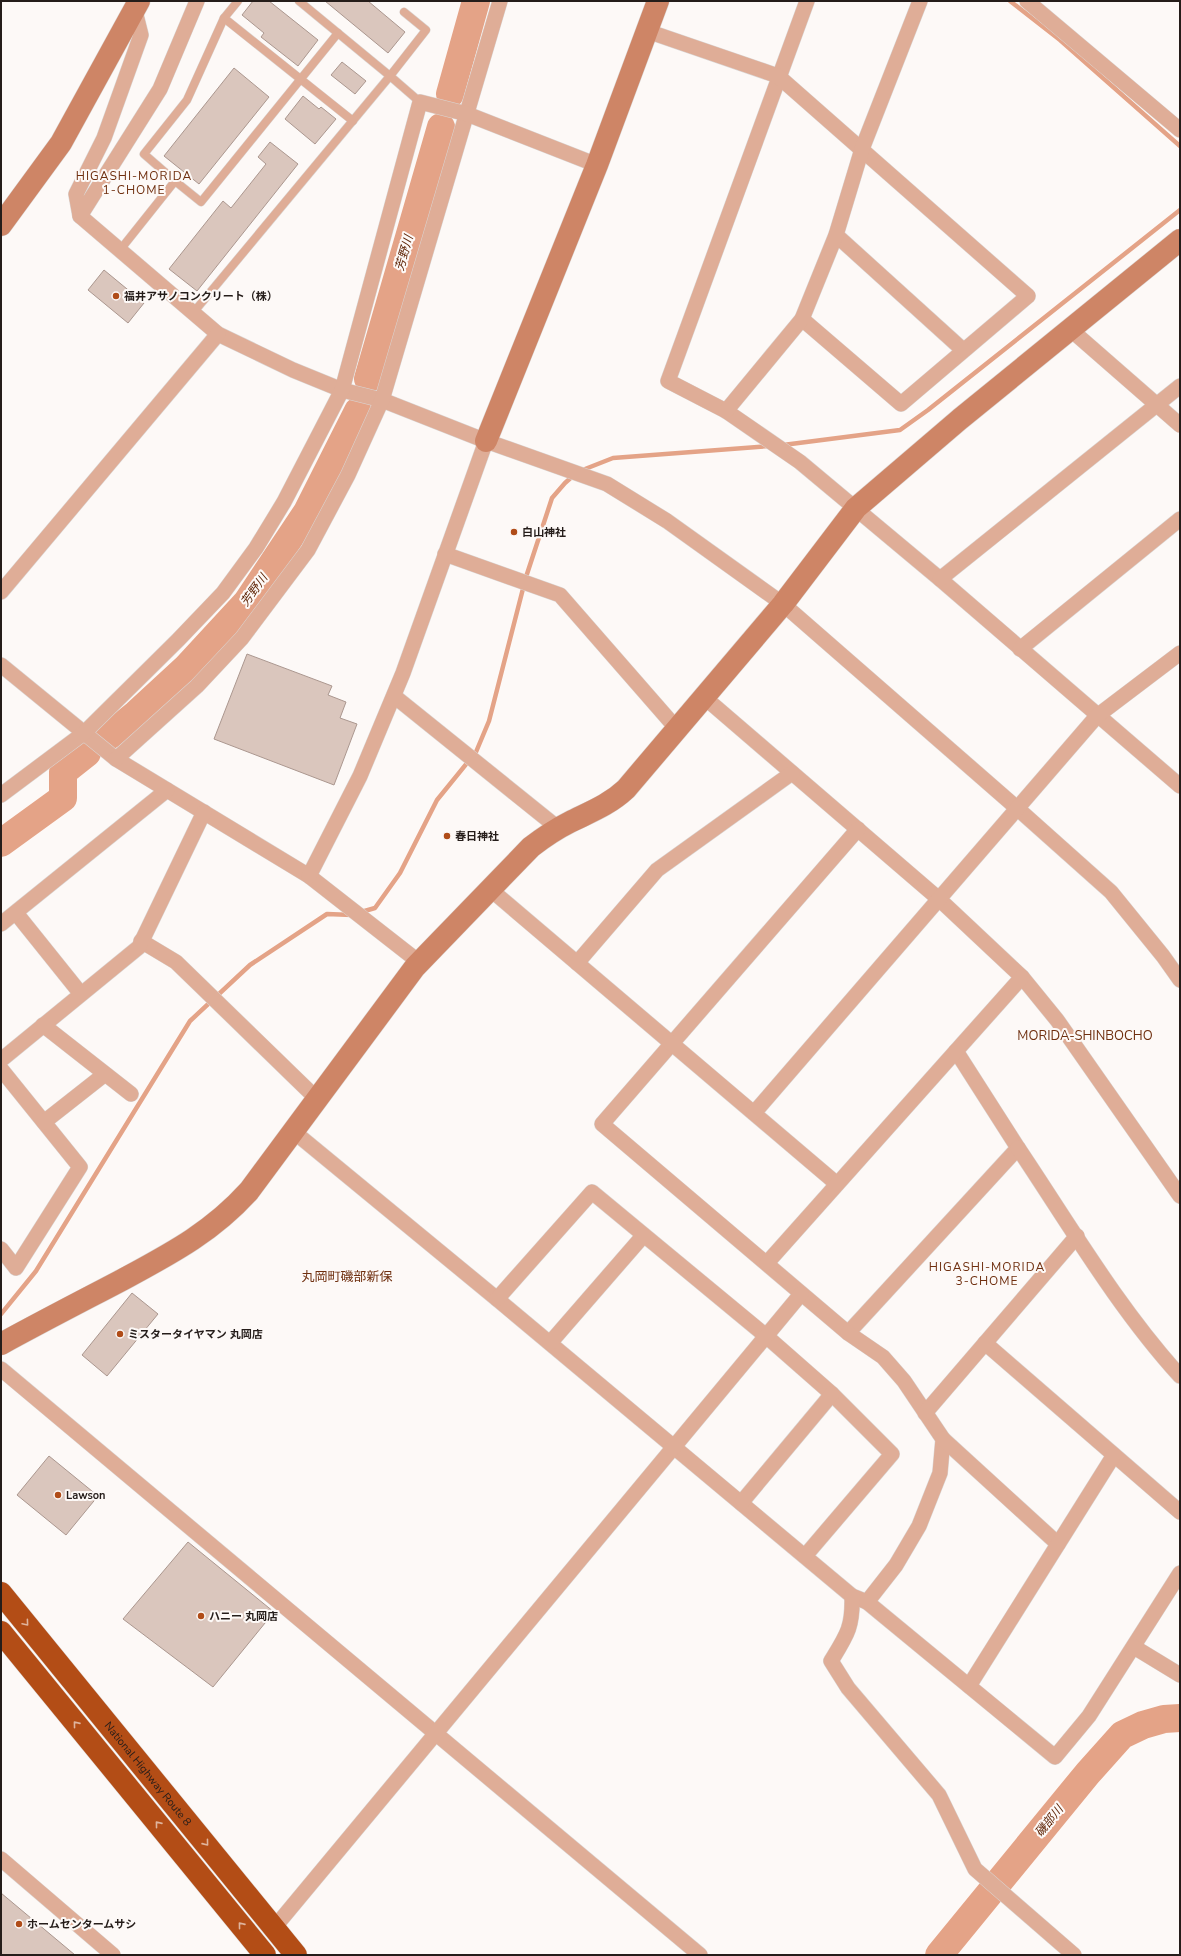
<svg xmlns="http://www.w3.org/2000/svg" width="1181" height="1956" viewBox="0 0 1181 1956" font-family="'Nunito Sans','Noto Sans JP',sans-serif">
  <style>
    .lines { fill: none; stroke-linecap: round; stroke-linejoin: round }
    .stream { stroke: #e4a387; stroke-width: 4.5 }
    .river { stroke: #e4a387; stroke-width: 28 }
    .building { fill: #dac6bd; stroke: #ab978f }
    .lane-casing { stroke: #dad6d4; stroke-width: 9 }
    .street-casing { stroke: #dad6d4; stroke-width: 16 }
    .secondary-casing { stroke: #dad6d4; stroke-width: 23 }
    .highway-casing { stroke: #dad6d4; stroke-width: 23 }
    .lane { stroke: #dfad97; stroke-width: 8 }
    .street { stroke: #dfad97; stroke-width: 15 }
    .secondary { stroke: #ce8566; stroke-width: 22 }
    .highway { stroke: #b34d16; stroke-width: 22 }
    .oneway { stroke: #dfb49d }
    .poi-dot { fill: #b04c18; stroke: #fdf9f7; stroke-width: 1.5 }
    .labels { text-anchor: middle; stroke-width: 4; stroke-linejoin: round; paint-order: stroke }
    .poi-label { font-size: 11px; font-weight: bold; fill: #251d1a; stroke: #fdf9f7; text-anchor: start }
    .street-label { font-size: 11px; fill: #251d1a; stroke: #fdf9f7 }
    .neighbourhood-label { font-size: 12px; letter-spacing: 1px; fill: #6f2f0f; stroke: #fdf9f7 }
    .water-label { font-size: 12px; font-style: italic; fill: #602608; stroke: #fdf9f7 }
    .quarter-label { font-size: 13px; fill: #6f2f0f; stroke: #fdf9f7 }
  </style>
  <rect width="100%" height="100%" fill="#fdf9f7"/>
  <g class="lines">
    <g class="stream">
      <polyline points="1010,1 1060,40 1180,146"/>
      <polyline points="783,445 900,430 928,410 1180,210"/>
      <polyline points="580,471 613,458 769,446"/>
      <polyline points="361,912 375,908 400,873 437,800 476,752 489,721 526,577 552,498 565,483 574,475"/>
      <polyline points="1,1314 36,1271 190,1021 250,965 327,914 352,915"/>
    </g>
    <g class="river">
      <polyline points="450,94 476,1"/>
      <polyline points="368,379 441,127"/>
      <polyline points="109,736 136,714 187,667 247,602 307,512 358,411"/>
      <polyline points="1,843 63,798 63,772 87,753"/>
      <polyline points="939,1955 1088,1773 1122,1735 1143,1725 1164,1719 1180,1718"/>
    </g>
  </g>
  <g class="building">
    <polygon points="253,1 269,1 318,40 298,66 261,37 264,33 242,15"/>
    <polygon points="325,1 368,1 405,32 388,53"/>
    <polygon points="342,62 366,81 355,94 331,75"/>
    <polygon points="234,68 269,97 199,184 164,156"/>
    <polygon points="303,96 319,109 321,107 336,119 315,144 285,119"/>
    <polygon points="270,142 298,164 197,291 169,269 223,201 231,208 266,164 258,157"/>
    <polygon points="104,270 144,303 128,323 88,290"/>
    <polygon points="247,654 332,686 328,695 346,702 340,718 357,724 334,785 214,739"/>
    <polygon points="132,1293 158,1314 107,1376 82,1355"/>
    <polygon points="49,1456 98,1496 66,1535 17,1495"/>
    <polygon points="188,1542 274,1612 213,1687 123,1619"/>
    <polygon points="1,1893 75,1955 1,1955"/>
  </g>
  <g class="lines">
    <defs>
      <g id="lane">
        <polyline points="238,1 224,18 353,121"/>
        <polyline points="299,1 390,76 426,30 404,12"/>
        <polyline points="175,181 144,154 187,100 224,18"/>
        <polyline points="120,250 175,181 201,202 338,33"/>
        <polyline points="193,313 390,76 420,102"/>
      </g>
      <g id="street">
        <polyline points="807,1 668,381 726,411 800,462 940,579 1180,786"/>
        <polyline points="1027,1 1180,130"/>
        <polyline points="135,11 141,35 104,138 76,194 80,216 218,334 293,370 342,390 382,400 486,441 607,484 667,521 783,604 1018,809 1111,892 1163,956 1180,980"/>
        <polyline points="647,31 778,76 1028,296 901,404 802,319"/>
        <polyline points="80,216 160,89 197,1"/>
        <polyline points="836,235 963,350"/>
        <polyline points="1070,329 1180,425"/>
        <polyline points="726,411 802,319 836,235 862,149 920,1"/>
        <polyline points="445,554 560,595 677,729"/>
        <polyline points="940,579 1180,386"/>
        <polyline points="1,592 218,334"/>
        <polyline points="1020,649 1180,519"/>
        <polyline points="1,665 116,759 309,876 419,962"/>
        <polyline points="394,696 558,828"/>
        <polyline points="704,697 940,900 1022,977 1057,1020 1180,1196"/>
        <polyline points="116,759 197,686 242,638 308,550 348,475 382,400 500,1"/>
        <polyline points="1,795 84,733 178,640 223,593 256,548 284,502 342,390 420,102 467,114 597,165"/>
        <polyline points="858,829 602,1124 848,1333 1018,1148 956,1051"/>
        <polyline points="309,876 360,776 403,673 486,441"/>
        <polyline points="490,889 837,1184"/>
        <polyline points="16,913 81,994"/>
        <polyline points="1,924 167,790"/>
        <polyline points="141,941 176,962 317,1099"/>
        <polyline points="577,963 657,870 792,773"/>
        <polyline points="43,1025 131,1094"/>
        <polyline points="1,1060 139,947 204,812"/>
        <polyline points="1,1069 80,1167 16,1268 1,1249"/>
        <polyline points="754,1113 1097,716 1180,653"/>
        <polyline points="44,1122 105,1074"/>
        <polyline points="293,1131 497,1299 852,1596 867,1602 1055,1757 1089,1716 1180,1573"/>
        <path d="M1018,1148C1069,1224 1118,1308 1180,1376"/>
        <polyline points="767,1263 1022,977"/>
        <polyline points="497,1299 592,1192 766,1336 832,1394 892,1454 805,1556"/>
        <polyline points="848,1333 883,1357 904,1381 943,1439 940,1473 919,1526 896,1565 867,1602"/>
        <polyline points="550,1343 643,1236"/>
        <polyline points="985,1343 1180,1512"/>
        <polyline points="1,1369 700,1955"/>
        <polyline points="925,1413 1077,1236"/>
        <polyline points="943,1439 1058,1544"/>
        <polyline points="741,1503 832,1394"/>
        <path d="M852,1596C853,1627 847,1635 831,1661L848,1688L939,1795L975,1869L1074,1955"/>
        <polyline points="1134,1647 1180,1675"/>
        <polyline points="969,1686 1114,1455"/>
        <polyline points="1,1859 113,1955"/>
        <polyline points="274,1928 801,1294"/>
      </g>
      <g id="secondary">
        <polyline points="1,225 61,143 139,1"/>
        <polyline points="486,441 597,165 658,1"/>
        <path d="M1,1344C41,1322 82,1301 122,1280C170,1254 211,1233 249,1191L415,967L531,847C544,837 556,829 570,822C590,812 609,805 626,789L783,604L856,508L960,419L1180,240"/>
      </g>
      <g id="highway">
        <path id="s1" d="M1,1593L296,1955"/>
        <polyline points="1,1632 265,1955"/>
      </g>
    </defs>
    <use href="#lane" class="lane-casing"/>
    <use href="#street" class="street-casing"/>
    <use href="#secondary" class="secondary-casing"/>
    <use href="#highway" class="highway-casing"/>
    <use href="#lane" class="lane"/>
    <use href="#street" class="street"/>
    <use href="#secondary" class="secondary"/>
    <use href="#highway" class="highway"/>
  </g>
  <defs><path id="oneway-chevron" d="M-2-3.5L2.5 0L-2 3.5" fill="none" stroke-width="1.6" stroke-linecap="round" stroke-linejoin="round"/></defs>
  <g class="oneway">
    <use href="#oneway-chevron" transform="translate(26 1623) rotate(50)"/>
    <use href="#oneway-chevron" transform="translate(76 1724) rotate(-129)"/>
    <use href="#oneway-chevron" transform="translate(158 1824) rotate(-129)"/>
    <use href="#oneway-chevron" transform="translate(206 1843) rotate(51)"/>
    <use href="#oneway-chevron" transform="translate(241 1925) rotate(-129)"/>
  </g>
  <g class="poi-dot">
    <circle cx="116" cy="296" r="4"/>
    <circle cx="514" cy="532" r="4"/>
    <circle cx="447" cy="836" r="4"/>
    <circle cx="120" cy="1334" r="4"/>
    <circle cx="58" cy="1495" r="4"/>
    <circle cx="201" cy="1616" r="4"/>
    <circle cx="19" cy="1924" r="4"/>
  </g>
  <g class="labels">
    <g class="poi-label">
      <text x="124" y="300">福井アサノコンクリート（株）</text>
      <text x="522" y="536">白山神社</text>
      <text x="455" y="840">春日神社</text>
      <text x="128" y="1338">ミスタータイヤマン 丸岡店</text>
      <text x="66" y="1499">Lawson</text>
      <text x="209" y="1620">ハニー 丸岡店</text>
      <text x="27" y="1928">ホームセンタームサシ</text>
    </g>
    <g class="street-label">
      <text dy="4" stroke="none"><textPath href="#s1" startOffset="233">National Highway Route 8</textPath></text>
    </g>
    <g class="neighbourhood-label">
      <text x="134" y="180">HIGASHI-MORIDA<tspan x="134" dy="14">1-CHOME</tspan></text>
      <text x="987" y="1271">HIGASHI-MORIDA<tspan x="987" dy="14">3-CHOME</tspan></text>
    </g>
    <g class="water-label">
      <text transform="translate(404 253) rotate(-74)" y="4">芳野川</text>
      <text transform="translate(254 590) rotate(-54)" y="4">芳野川</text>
      <text transform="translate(1049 1821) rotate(-51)" y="4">磯部川</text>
    </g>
    <g class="quarter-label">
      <text x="1085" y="1040">MORIDA-SHINBOCHO</text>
      <text x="347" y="1281">丸岡町磯部新保</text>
    </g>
  </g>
  <rect width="1181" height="1956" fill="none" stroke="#251d1a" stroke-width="4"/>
</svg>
